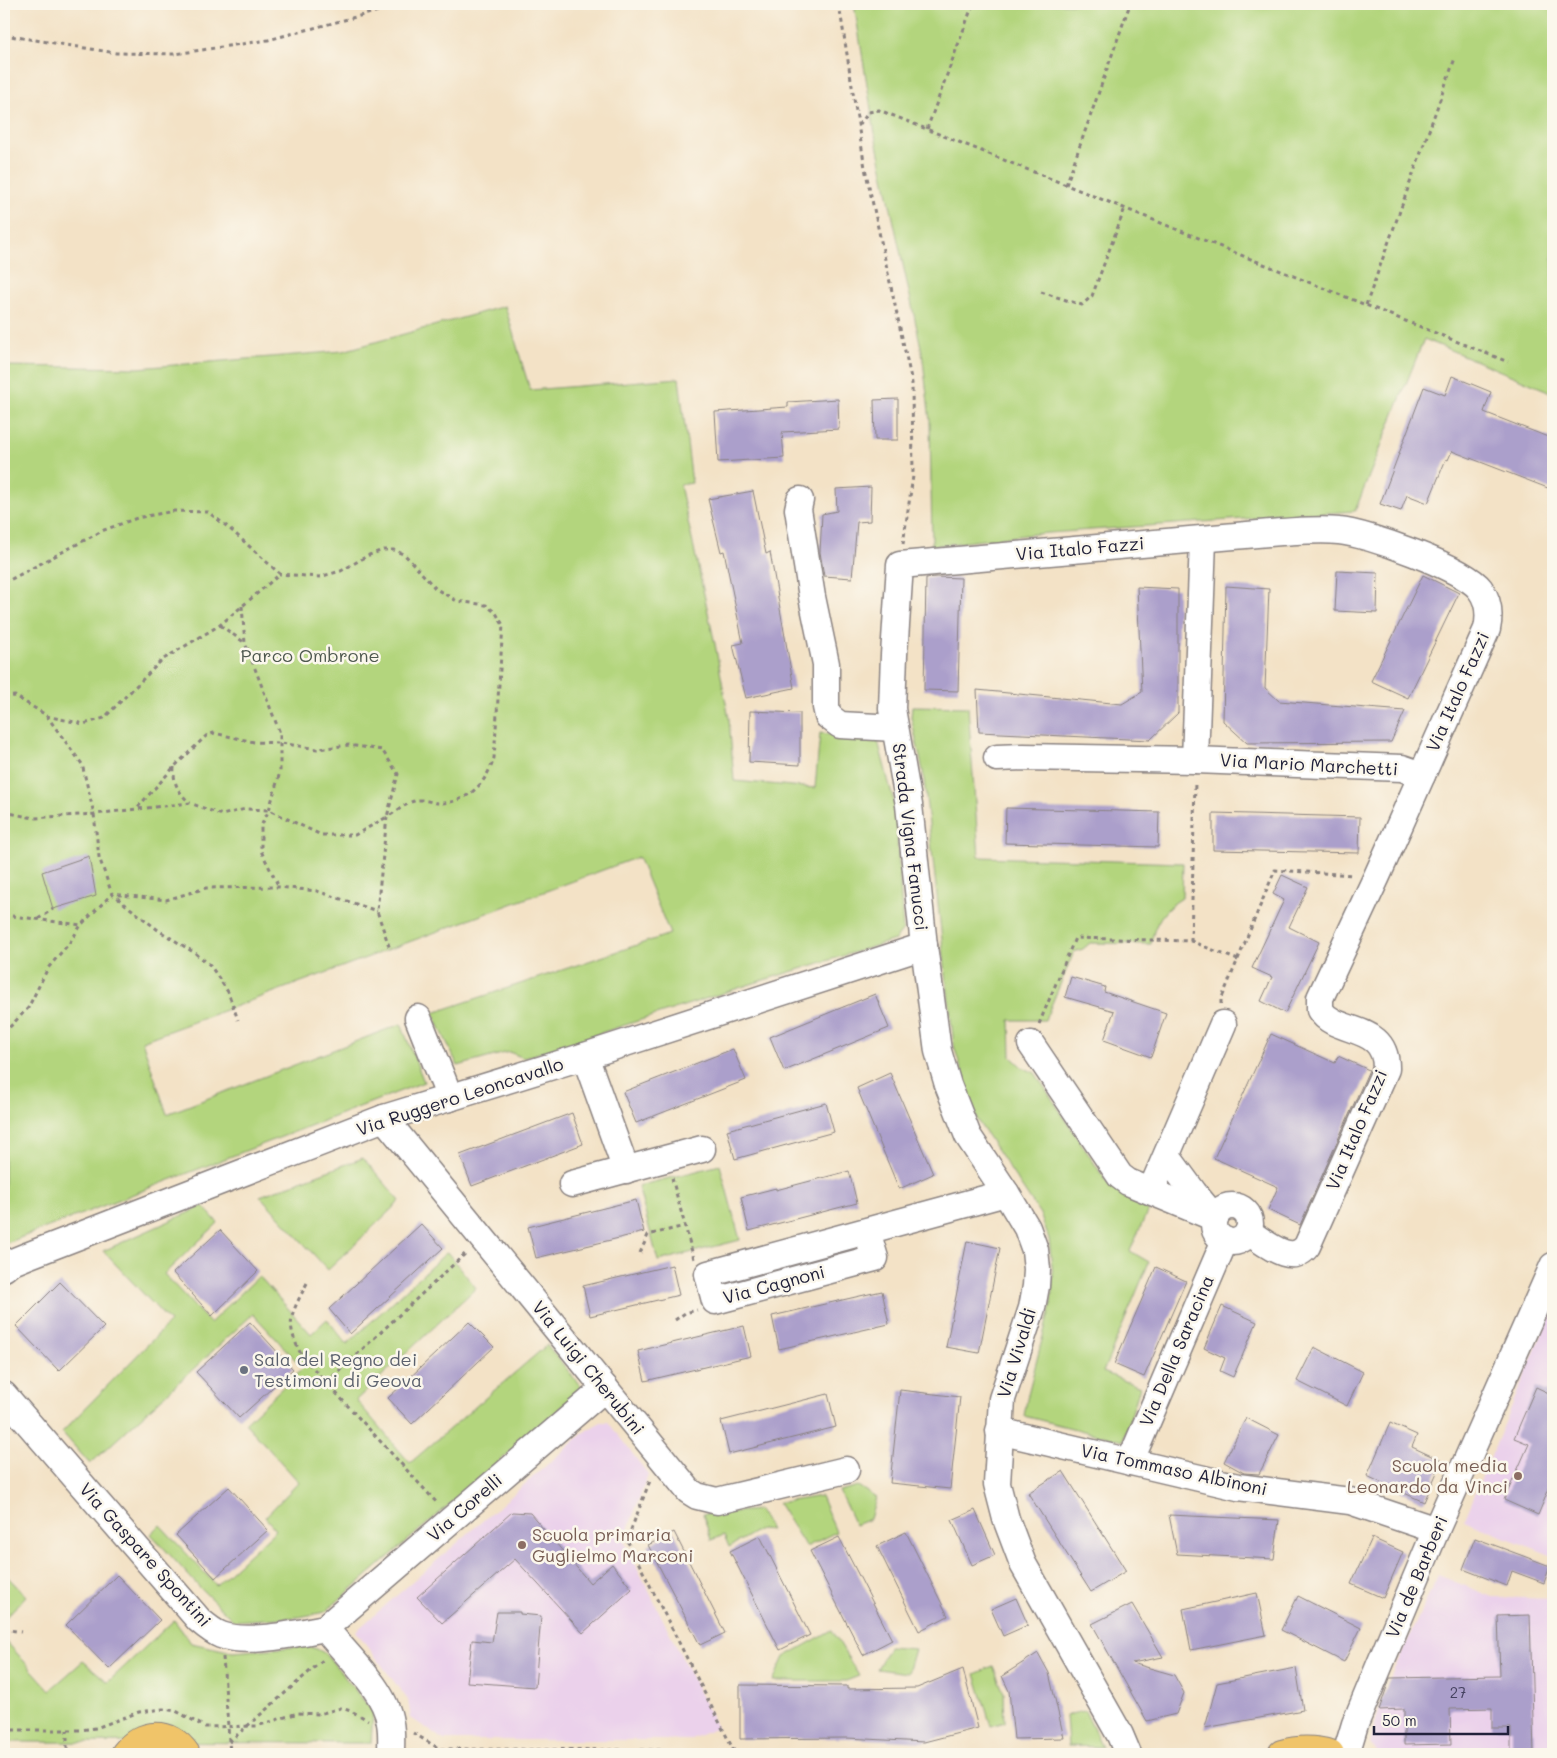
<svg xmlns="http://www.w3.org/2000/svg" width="1557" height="1758" viewBox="0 0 1557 1758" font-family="Mali,sans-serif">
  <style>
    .built { fill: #ebd1eb }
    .green { fill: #b3d57d; stroke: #6a7c5c }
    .building { fill: #ab9fcb }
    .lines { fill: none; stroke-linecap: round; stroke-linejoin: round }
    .minor-casing { stroke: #8a8280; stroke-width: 29 }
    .major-casing { stroke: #8a8280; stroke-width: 30 }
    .path { stroke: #8a8280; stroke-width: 3; stroke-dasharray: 4 4; stroke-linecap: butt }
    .minor { stroke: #fff; stroke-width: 26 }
    .major { stroke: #f0c469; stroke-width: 28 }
    .worship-dot { fill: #6b7280; stroke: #fbf7ec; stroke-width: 2 }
    .education-dot { fill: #8d6e63; stroke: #fbf7ec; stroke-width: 2 }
    .labels { text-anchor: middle; stroke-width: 5; stroke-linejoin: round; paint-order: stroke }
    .number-label { font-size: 15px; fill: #44415f }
    .street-label { font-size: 18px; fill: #22223b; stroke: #fbf7ec }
    .park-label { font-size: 18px; fill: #4e584f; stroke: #fbf7ec }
    .worship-label { font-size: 18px; fill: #5b616d; stroke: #fbf7ec; text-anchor: start }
    .education-label { font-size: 18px; fill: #785e54; stroke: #fbf7ec; text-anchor: end }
  </style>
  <rect width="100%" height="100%" fill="#fbf7ec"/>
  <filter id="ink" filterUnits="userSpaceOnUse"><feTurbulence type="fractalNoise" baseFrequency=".02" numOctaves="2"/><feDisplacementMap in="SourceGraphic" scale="10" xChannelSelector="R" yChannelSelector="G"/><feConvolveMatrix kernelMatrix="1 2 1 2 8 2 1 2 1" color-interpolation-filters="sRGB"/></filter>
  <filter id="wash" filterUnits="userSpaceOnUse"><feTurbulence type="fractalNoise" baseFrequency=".0096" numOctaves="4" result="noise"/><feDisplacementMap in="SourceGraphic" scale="20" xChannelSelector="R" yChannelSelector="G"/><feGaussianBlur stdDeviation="1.12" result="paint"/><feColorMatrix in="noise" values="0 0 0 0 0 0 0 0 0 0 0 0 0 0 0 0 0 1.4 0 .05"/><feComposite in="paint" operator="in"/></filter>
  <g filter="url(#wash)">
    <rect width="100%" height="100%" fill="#f3e2c6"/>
    <g class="built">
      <polygon points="1553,1307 1553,1556 1464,1521"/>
      <polygon points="601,1422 608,1422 648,1474 624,1541 717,1728 689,1740 444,1740 411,1718 408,1700 356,1631 587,1430"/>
      <polygon points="1438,1575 1493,1597 1553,1599 1553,1754 1379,1754 1370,1743 1377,1717 1390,1678"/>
    </g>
    <g class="green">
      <polygon points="854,4 1553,4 1553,393 1424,339 1355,511 1035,534 932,546 930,421 922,352 876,140"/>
      <polygon points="505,306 530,390 679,378 692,483 680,485 715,644 729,719 734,781 815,788 820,733 878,741 895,806 903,930 895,940 754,983 524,1058 509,1052 458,1066 433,1013 670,934 638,857 142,1041 167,1114 401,1024 424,1082 4,1244 4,366 138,368 343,351"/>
      <path d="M912,706L968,707L979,857L1183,863L1182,898C1164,909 1154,923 1151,944L1090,943L1083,949L1074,952L1045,1020H1010L1011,1057L1022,1067L1035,1073L1110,1187L1148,1210L1130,1251L1149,1262L1103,1372L1140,1387L1123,1441L1024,1416L1028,1394L1051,1305L1053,1275L1049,1239L1040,1214L977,1120L954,1046L923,771L911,717Z"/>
      <polygon points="363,1158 400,1201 328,1270 260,1196"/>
      <polygon points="720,1165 740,1240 658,1261 638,1186"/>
      <polygon points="203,1206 218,1223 164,1274 210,1323 259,1276 311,1334 327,1319 347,1344 447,1252 476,1288 356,1400 410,1463 547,1345 583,1389 325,1612 299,1617 234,1621 200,1588 151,1534 160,1525 216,1585 276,1530 265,1517 299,1482 245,1423 303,1368 253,1314 90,1464 62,1432 170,1322 103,1251"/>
      <polygon points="858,1486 876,1498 870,1519 855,1525 839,1491"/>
      <polygon points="821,1496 836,1532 806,1547 778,1503"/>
      <polygon points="759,1510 771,1530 760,1529 729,1547 724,1535 711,1540 703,1514"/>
      <polygon points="4,1573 26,1596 4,1619"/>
      <polygon points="174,1620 191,1643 233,1652 307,1646 317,1649 326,1654 373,1712 371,1743 4,1742 4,1639 50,1690 83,1661 108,1682"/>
      <polygon points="832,1630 859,1676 846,1681 773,1681 784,1657"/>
      <polygon points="889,1647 915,1649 908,1673 877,1669"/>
      <polygon points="993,1666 1004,1693 1005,1722 991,1726 975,1674"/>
      <polygon points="1085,1711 1102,1747 1068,1746 1066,1715"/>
    </g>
    <g id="blocks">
      <g class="building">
        <polygon points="1452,376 1491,392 1484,412 1553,439 1553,490 1452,451 1448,460 1446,459 1428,503 1407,495 1401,511 1380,504 1424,387 1445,395"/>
        <polygon points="838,399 839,429 782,432 784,458 718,462 715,412 788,407 788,402"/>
        <polygon points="898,399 898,440 875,440 874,400"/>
        <polygon points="871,487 870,521 857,522 852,578 824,576 820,552 822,514 837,511 836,489"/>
        <polygon points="753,491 766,554 770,552 794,688 746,698 733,645 743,643 724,551 721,552 708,499"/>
        <polygon points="1337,571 1378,573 1377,613 1335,611"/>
        <polygon points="1423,575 1459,593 1408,698 1371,681"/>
        <polygon points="936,577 961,578 958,691 924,690 926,578"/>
        <polygon points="1226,586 1269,589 1265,688 1279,701 1405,711 1391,742 1247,743 1223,721"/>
        <polygon points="1137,587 1178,589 1178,713 1150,740 979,732 977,690 1122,704 1142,692"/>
        <polygon points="750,711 800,713 800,765 749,762"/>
        <polygon points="1006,808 1159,812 1158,847 1005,843"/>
        <polygon points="1213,813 1360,817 1359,853 1213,850"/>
        <polygon points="89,856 96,896 53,909 42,872"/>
        <polygon points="1282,875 1308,887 1289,927 1319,942 1285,1013 1261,1001 1272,977 1252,968 1284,900 1273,894"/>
        <polygon points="1071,977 1105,987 1104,992 1166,1013 1151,1057 1104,1040 1114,1011 1065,997"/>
        <polygon points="875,994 889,1028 784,1071 770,1037"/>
        <polygon points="1271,1034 1335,1063 1338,1056 1369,1070 1300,1225 1268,1210 1278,1187 1214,1158"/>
        <polygon points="733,1049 746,1080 636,1123 623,1092"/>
        <polygon points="890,1073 933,1174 899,1189 857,1088"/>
        <polygon points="826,1103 834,1132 735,1159 727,1130"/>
        <polygon points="572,1113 583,1144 472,1186 460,1155"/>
        <polygon points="849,1171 857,1203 749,1231 741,1197 776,1188 776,1190"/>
        <polygon points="636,1200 644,1232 536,1258 528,1227"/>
        <polygon points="421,1224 443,1248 350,1334 329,1309"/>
        <polygon points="220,1230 258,1271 212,1316 173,1273"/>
        <polygon points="967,1241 1000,1248 979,1353 946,1347"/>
        <polygon points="672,1265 679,1295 590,1316 583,1286"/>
        <polygon points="1156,1267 1186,1281 1144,1377 1114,1364"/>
        <polygon points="60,1282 104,1327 59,1371 16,1326"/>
        <polygon points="882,1291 889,1324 779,1349 772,1316"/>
        <polygon points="1222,1306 1257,1322 1233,1377 1220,1371 1225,1358 1204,1348"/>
        <polygon points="250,1322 293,1369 239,1418 196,1372"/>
        <polygon points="469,1322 494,1347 412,1424 388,1398"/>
        <polygon points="744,1326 751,1356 645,1381 638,1351"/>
        <polygon points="1314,1347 1363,1372 1347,1406 1297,1381"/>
        <polygon points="1536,1387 1553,1395 1553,1479 1538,1515 1504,1500 1529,1444 1514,1438"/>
        <polygon points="900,1390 960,1397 950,1489 890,1483"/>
        <polygon points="828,1394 836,1427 729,1454 721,1421"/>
        <polygon points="1246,1418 1279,1435 1259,1474 1244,1473 1224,1462"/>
        <polygon points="1390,1423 1417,1435 1412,1447 1442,1461 1424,1502 1367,1476"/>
        <polygon points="1063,1471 1126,1571 1091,1592 1028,1493"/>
        <polygon points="229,1487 268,1530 215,1578 176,1535"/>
        <polygon points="975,1510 995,1555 972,1565 952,1520"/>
        <polygon points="512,1512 530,1513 590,1583 612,1564 632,1589 583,1633 515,1559 442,1623 417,1597"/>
        <polygon points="1169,1515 1279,1520 1274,1559 1177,1554"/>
        <polygon points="674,1532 725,1633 700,1645 648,1545"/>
        <polygon points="906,1532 948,1616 919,1631 877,1546"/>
        <polygon points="760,1536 810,1635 780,1650 730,1551"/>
        <polygon points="839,1537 892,1640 863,1655 810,1551"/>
        <polygon points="1372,1538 1403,1552 1383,1598 1351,1584"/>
        <polygon points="1475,1538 1550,1566 1544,1583 1512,1571 1507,1586 1463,1569"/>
        <polygon points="117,1575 160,1620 109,1669 66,1625"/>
        <polygon points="1257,1593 1266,1635 1191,1650 1183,1609"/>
        <polygon points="1298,1596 1361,1628 1344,1662 1281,1630"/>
        <polygon points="1016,1598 1028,1625 1003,1636 991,1609"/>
        <polygon points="1132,1604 1163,1657 1132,1663 1174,1675 1184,1693 1176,1714 1147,1721 1092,1624"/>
        <polygon points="497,1612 520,1612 520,1614 541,1616 535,1687 467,1682 472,1640 492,1642"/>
        <polygon points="1530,1615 1534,1754 1511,1754 1511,1728 1492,1728 1492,1708 1450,1709 1451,1744 1404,1745 1404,1709 1379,1710 1390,1678 1500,1676 1498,1616"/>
        <polygon points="1038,1653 1049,1673 1064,1738 1014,1739 1009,1691 1002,1676"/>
        <polygon points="1296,1668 1303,1710 1205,1728 1217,1683"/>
        <polygon points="963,1669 978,1728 924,1742 847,1738 740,1739 740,1685 847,1686 847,1689 917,1688"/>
      </g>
    </g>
  </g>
  <g filter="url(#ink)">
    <use href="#blocks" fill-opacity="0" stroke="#8a8280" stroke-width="1"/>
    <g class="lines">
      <defs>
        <g id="minor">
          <polyline points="800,500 798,509 812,597 826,664 826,707 828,716 840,725 895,728"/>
          <polyline points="997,758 1023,757 1195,760 1402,768 1422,775"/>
          <polyline points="1195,760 1203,540"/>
          <polyline points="418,1018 450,1098"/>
          <polyline points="1031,1044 1120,1176 1128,1182 1215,1218"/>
          <polyline points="585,1056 626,1170"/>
          <polyline points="384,1118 689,1491 697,1496 717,1501 846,1470"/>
          <polyline points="1166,1158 1172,1163 1194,1193 1213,1216"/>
          <polyline points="572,1184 702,1149"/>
          <polyline points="1151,1191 1223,1024"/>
          <circle cx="1232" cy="1224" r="18"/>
          <polyline points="867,1231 875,1258 715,1301 708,1274 1006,1193"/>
          <polyline points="4,1268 10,1263 27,1256 384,1118 585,1056 924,946"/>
          <path d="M4,1395L199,1620C206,1626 213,1632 221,1635C248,1645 297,1633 325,1628L605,1388"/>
          <polyline points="999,1431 1238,1487 1350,1501 1436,1530"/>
          <polyline points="1130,1462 1225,1240"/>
          <path d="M325,1628C345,1654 386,1690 390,1723C392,1733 391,1744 391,1754"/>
          <path d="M1128,1754L1120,1735L1023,1564L1006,1519L997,1484L1002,1399L1032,1308L1036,1286L1037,1269L1035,1250L1027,1228L1006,1193L968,1136L948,1085L938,1051L924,946L909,805L892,709L894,655L900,565L1281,532C1300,531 1320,529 1339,531C1366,533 1464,568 1480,589C1489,601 1490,615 1487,629L1377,876L1320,998V1010C1336,1036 1387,1022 1386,1069L1307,1246C1291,1267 1265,1242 1248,1232"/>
          <polyline points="1346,1754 1355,1724 1436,1530 1553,1266"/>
        </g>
        <g id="major">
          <path d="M125,1754C142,1732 170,1730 186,1754"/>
          <path d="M1282,1754C1299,1749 1313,1749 1330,1754"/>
        </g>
      </defs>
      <use href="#minor" class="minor-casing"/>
      <use href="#major" class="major-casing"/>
      <g class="path">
        <polyline points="839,4 865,168 912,383 913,476 903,544"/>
        <polyline points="4,35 116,53 175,54 268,40 386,9 401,4"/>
        <polyline points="859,125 869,112 879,110 1508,362"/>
        <polyline points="927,129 973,4"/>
        <polyline points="1066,185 1130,4"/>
        <polyline points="1041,292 1082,305 1092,296 1125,208"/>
        <polyline points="1366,305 1455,58"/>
        <path d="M4,583L104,530L137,518L174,511L208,512L229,528L280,574L319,577L341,571L369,555L383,550H394L405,555L436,589L457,601L486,605L496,613L503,625L494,758C486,784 467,804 437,803C430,802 421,798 414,801C405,804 396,812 387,817L377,911L390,949"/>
        <polyline points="242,606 245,643 280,733 280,772 269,810 261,826 261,851 279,887"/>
        <polyline points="220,625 245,643"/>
        <polyline points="4,697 15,696 46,715 82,764 94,814 99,857 112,894 166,900 206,888 279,887 317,891 377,911"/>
        <polyline points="46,716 84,724 104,718 162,660 220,625 280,574"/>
        <path d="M174,767C173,783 178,792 189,802"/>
        <polyline points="4,812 34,818 94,814 190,803 222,815 245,809 269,810 321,835 355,835 387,817 398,774 382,750 349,745 317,749 281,743 254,742 214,733 206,736 174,767 136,809"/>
        <polyline points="4,915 81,925"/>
        <polyline points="38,919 53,909"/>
        <polyline points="1191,941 1195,782"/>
        <polyline points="1221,1004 1221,1000 1275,870 1354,875"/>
        <polyline points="1039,1024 1075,938 1191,941 1238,960"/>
        <polyline points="4,1033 28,1008 48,968 71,941 81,925 112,894 158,930 195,953 210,965 228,992 238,1020"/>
        <polyline points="672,1178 694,1259"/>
        <polyline points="640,1253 648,1235 685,1226"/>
        <path d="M307,1283C291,1315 284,1322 302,1356L438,1504"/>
        <polyline points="675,1320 685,1313 697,1310"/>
        <polyline points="327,1382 467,1252"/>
        <polyline points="4,1629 21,1632"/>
        <polyline points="223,1657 230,1754"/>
        <polyline points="4,1718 4,1724"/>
        <polyline points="4,1730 80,1730 96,1728 139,1712 163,1709 176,1711 205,1727 257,1726 298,1713 319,1714 341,1708 351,1711 368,1720"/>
        <polyline points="413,1733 440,1749 659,1750 713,1754 735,1753 627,1540 651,1478"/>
        <polyline points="229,1742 324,1659"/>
        <polyline points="67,1749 67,1730"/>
      </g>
      <use href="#minor" class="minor"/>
      <use href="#major" class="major"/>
    </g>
  </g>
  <circle class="worship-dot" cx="244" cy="1370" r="5"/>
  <g class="education-dot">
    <circle cx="1518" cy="1476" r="5"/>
    <circle cx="522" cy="1545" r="5"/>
  </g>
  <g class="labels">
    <g class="number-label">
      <text x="1458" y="1698">27</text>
    </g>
    <g class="street-label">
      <text transform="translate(1080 549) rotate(-5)" y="6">Via Italo Fazzi</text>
      <text transform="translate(1458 692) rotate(-66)" y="6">Via Italo Fazzi</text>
      <text transform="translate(1309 765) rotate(3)" y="6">Via Mario Marchetti</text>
      <text transform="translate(910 837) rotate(83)" y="6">Strada Vigna Fanucci</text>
      <text transform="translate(460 1097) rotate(-18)" y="6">Via Ruggero Leoncavallo</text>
      <text transform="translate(1357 1130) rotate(-67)" y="6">Via Italo Fazzi</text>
      <text transform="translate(774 1285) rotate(-15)" y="6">Via Cagnoni</text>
      <text transform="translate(1177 1351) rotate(-67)" y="6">Via Della Saracina</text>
      <text transform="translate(1017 1353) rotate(-73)" y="6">Via Vivaldi</text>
      <text transform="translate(588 1368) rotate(51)" y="6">Via Luigi Cherubini</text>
      <text transform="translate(1174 1470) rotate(12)" y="6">Via Tommaso Albinoni</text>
      <text transform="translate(465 1508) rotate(-41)" y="6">Via Corelli</text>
      <text transform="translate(145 1555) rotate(48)" y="6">Via Gaspare Spontini</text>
      <text transform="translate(1417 1577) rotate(-67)" y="6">Via de Barberi</text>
    </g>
    <g class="park-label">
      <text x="310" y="662">Parco Ombrone</text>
    </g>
    <g class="worship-label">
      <text x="254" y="1366">Sala del Regno dei<tspan x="254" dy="21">Testimoni di Geova</tspan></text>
    </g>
    <g class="education-label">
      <text x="1508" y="1472">Scuola media<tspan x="1508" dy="21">Leonardo da Vinci</tspan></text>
      <text x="532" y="1541" text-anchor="start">Scuola primaria<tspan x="532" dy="21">Guglielmo Marconi</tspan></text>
    </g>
  </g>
  <rect width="1557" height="1758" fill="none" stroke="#fbf7ec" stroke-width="20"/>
  <path d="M1374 1726v8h134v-8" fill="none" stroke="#22223b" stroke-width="2.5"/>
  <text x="1382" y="1726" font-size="15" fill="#22223b" stroke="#fbf7ec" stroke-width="4" paint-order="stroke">50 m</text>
</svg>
